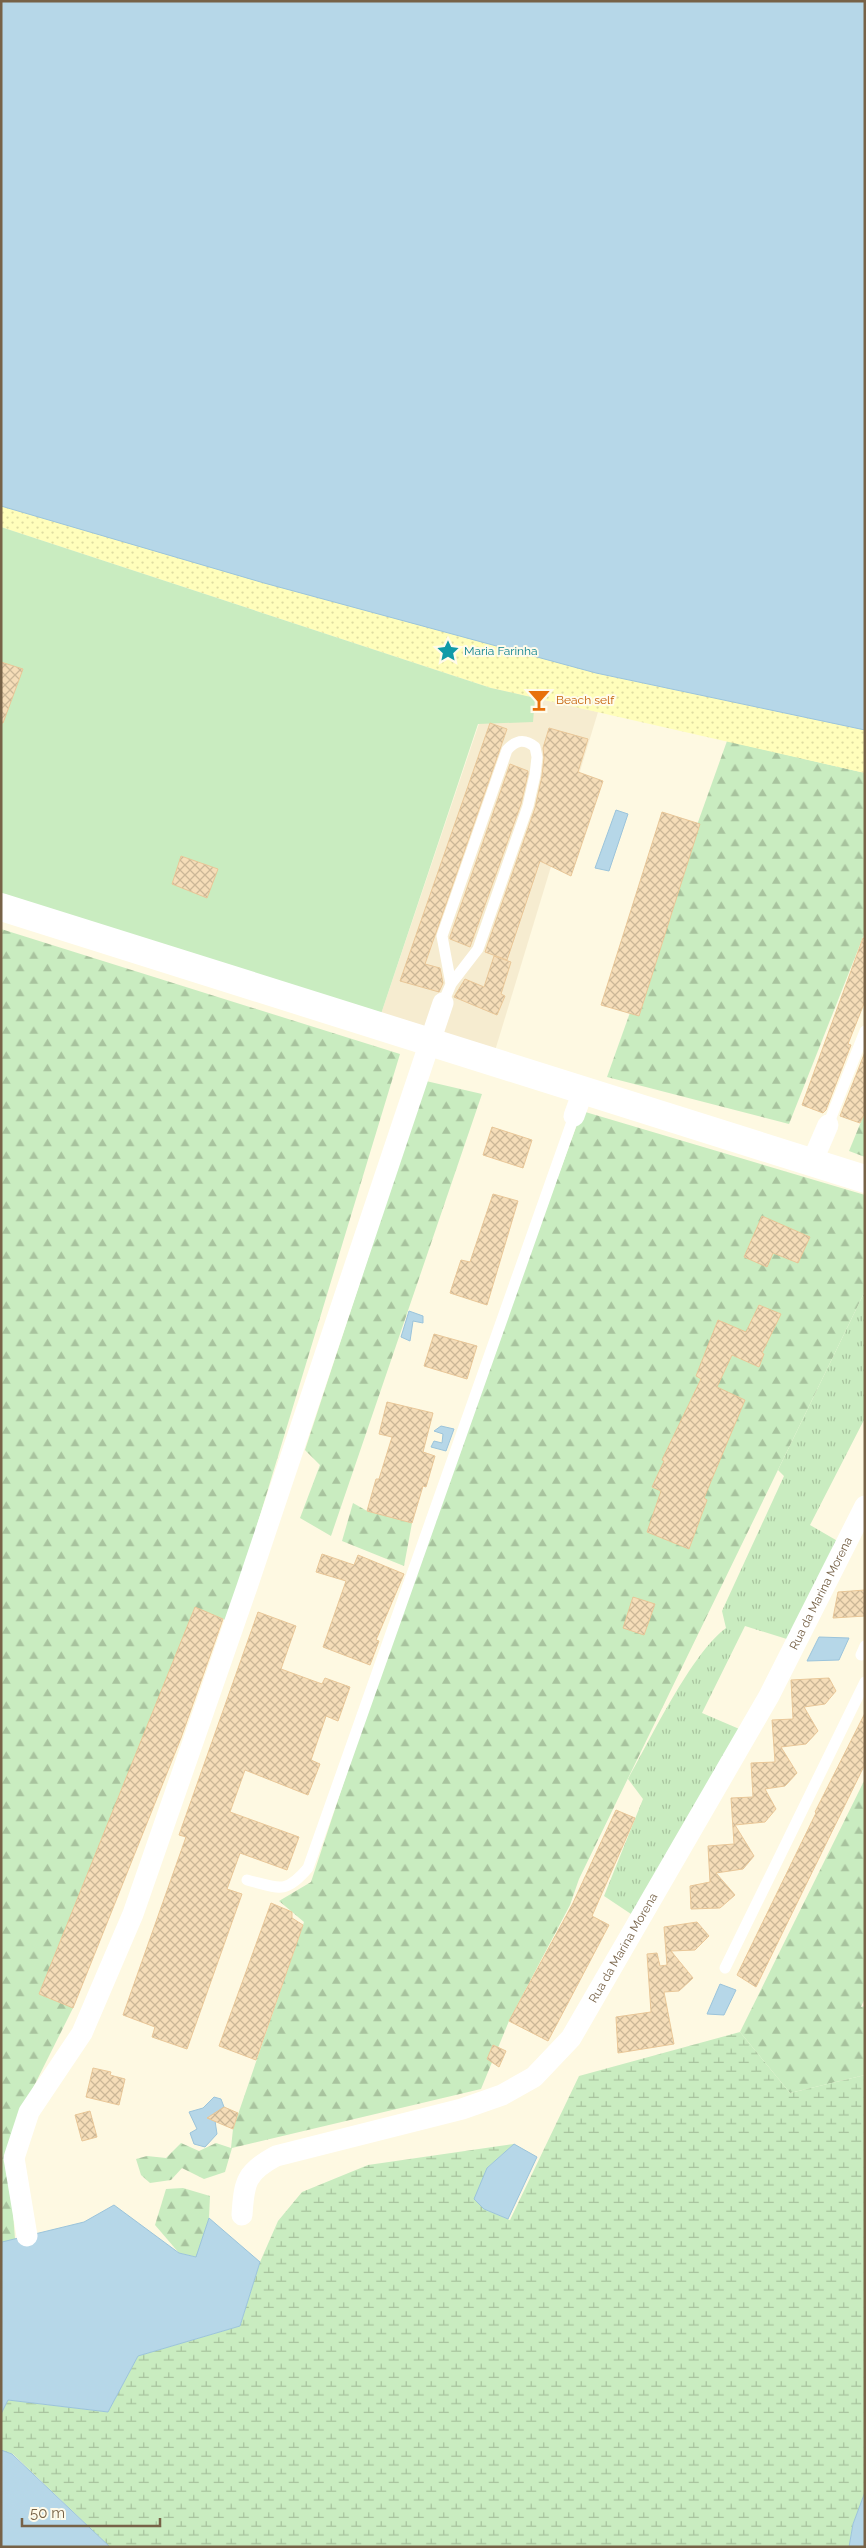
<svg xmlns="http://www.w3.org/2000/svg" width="866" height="2548" viewBox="0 0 866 2548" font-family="Raleway,sans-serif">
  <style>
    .residential { fill: #f6ecd0 }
    .grass { fill: url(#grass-tufts) }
    .forest { fill: url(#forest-firs) }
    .wetland { fill: url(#wetland-marsh) }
    .sand { fill: url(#sand-dots) }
    .park { fill: #c9ecc0 }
    .water { fill: #b6d7e8; stroke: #9bc4db }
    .building { fill: url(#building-cross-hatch); stroke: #e9c798 }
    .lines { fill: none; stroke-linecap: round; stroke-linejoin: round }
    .service { stroke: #fff; stroke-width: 11 }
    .minor { stroke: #fff; stroke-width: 21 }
    .secondary { stroke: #fff; stroke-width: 28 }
    .labels { text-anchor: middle; stroke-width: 4; stroke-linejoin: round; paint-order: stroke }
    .culture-label { font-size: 12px; fill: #0d838f; stroke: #fffbea; text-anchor: start }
    .food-label { font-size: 12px; fill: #c56008; stroke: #fffbea; text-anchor: start }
    .street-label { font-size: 12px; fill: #776247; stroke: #fffbea }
  </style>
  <defs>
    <pattern id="grass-tufts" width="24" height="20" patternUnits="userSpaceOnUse" patternTransform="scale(1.25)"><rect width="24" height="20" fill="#c9ecc0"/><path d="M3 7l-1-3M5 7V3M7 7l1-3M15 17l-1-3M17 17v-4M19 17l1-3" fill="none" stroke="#a8c39e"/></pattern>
    <pattern id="forest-firs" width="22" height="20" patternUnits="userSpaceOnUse" patternTransform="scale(1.25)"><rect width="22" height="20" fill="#c9ecc0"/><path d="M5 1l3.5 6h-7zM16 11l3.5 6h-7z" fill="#a8c39e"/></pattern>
    <pattern id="wetland-marsh" width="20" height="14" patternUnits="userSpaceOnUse" patternTransform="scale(1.25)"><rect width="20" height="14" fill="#c9ecc0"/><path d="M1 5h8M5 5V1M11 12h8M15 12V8" fill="none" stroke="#a8c39e"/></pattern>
    <pattern id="sand-dots" width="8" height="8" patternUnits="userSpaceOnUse" patternTransform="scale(1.25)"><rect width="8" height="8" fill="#fffebb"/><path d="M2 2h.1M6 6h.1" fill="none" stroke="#dedca2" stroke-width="1.8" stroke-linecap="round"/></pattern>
    <pattern id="building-cross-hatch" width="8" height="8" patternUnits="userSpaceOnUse" patternTransform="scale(1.25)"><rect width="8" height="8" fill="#f5ddb8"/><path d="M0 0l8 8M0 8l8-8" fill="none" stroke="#cbb797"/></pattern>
  </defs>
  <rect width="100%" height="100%" fill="#fef9e2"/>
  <polygon class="residential" points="491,688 598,712 494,1054 380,1017"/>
  <path class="grass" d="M865,1291V1418L810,1525L841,1543L790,1640L745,1626L702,1713L744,1731L634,1916L604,1896L643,1799L628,1779C651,1738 691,1654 726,1628L722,1611L784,1476L778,1470Z"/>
  <g class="forest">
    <polygon points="727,741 865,773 865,932 789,1124 607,1077"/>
    <polygon points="1,929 400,1054 228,1621 195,1608 39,1994 73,2008 23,2108 9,2161 15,2239 1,2243"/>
    <polygon points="426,1081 482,1094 331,1536 300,1518 320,1465 305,1450"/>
    <polygon points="582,1111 865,1195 865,1291 579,1879 570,1905 509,2021 481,2089 232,2148 225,2172 204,2179 182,2168 171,2180 150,2183 141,2175 136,2159 147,2156 166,2158 181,2143 199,2151 216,2143 231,2148 233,2129 304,1922 279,1901 311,1882 414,1569"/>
    <polygon points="865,1112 865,1157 849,1151"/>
    <polygon points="353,1503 367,1511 412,1523 404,1566 342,1541"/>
    <polygon points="865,1779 865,1998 861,2007 865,2006 865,2075 790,2093 740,2032"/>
    <polygon points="183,2188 210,2196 209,2218 197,2257 179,2253 155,2225 166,2189"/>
  </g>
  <polygon class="wetland" points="740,2032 790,2093 865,2075 865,2492 853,2524 849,2547 110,2547 13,2454 1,2450 1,2414 8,2400 108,2412 138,2356 240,2326 260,2262 278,2221 302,2192 368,2165 514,2144 487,2168 484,2209 510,2220 579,2076"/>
  <polygon class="sand" points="1,506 596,673 865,730 865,773 491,688 1,527"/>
  <polygon class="park" points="1,527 491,688 535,698 533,722 478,724 380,1017 1,893"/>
  <g class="water">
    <polygon points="1,1 865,1 865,730 596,673 264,583 1,506"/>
    <polygon points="616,810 628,814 609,871 595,868"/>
    <polygon points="409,1311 423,1316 423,1323 413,1321 410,1341 401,1337"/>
    <polygon points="441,1426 454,1429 446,1451 431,1447 434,1441 442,1443 443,1434 434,1431"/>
    <polygon points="819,1637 849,1638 839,1660 807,1661"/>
    <polygon points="720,1984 736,1990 724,2015 707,2014"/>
    <polygon points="214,2097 221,2099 224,2107 214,2114 217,2134 205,2147 194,2144 190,2133 197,2129 189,2112 203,2108"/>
    <polygon points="514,2144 537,2157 508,2219 484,2209 474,2199 487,2168"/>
    <polygon points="114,2205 179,2253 196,2257 209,2218 260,2262 240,2326 138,2356 108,2412 8,2400 1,2414 2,2242 84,2222"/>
    <polygon points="1,2450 12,2454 110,2547 1,2547"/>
    <polygon points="865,2492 865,2547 849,2547 853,2524"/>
  </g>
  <g class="building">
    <polygon points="1,662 23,669 3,723 1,723"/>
    <polygon points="490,723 507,729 425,964 440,968 443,983 439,992 400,981"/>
    <polygon points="549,728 588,739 578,772 603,781 571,876 540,861 507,960 485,952 535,808 542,776 544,758 543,748"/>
    <polygon points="510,764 528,771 528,774 521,804 470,947 450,939 450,937"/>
    <polygon points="662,812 700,824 639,1016 601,1005"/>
    <polygon points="181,856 218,869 207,898 172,884"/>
    <polygon points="863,938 865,939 865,1001 848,1044 851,1045 826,1110 823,1113 802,1105"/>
    <polygon points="494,956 511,962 501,994 505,996 497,1015 454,997 465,979 484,987"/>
    <polygon points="865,1052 865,1112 860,1123 840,1116"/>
    <polygon points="492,1127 532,1140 523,1168 483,1155"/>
    <polygon points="493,1194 518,1201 487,1305 450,1293 461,1260 470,1262"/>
    <polygon points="762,1216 810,1237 798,1263 773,1253 767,1267 744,1257"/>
    <polygon points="759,1305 781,1314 762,1353 764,1354 759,1367 732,1355 717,1387 745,1400 704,1498 707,1500 689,1549 647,1532 661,1491 652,1487 664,1461 662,1460 701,1379 696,1376 718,1320 746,1332"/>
    <polygon points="434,1334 477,1346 467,1379 424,1366"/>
    <polygon points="387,1402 433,1413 423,1452 435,1456 426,1487 423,1486 412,1523 367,1511 376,1479 379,1479 392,1437 379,1434"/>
    <polygon points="322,1554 354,1565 358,1555 404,1574 376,1640 379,1641 370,1665 323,1647 346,1581 316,1572"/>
    <polygon points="865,1590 865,1616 833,1618 838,1592"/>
    <polygon points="633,1597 655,1604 644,1635 623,1628"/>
    <polygon points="195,1607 223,1619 181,1738 73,2008 39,1994"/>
    <polygon points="258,1612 296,1626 281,1669 322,1684 325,1678 350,1687 338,1721 326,1716 311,1760 320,1764 308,1795 245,1770 230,1812 299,1837 287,1870 240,1853 227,1889 242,1894 187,2049 152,2037 155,2027 123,2015 186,1837 179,1835"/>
    <polygon points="829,1678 836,1691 825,1704 804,1707 818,1731 806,1744 781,1747 797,1773 785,1786 765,1789 776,1809 765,1822 735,1825 754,1856 743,1869 716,1873 735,1895 720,1908 691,1909 690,1886 710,1882 708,1846 734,1844 731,1798 753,1797 751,1763 775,1762 772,1720 793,1719 791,1680"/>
    <polygon points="865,1713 865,1764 756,1987 737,1975 816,1813 815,1812"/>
    <polygon points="616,1810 635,1818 592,1916 609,1925 548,2041 509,2021 572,1905"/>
    <polygon points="271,1903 292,1912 292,1918 303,1925 256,2060 219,2046"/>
    <polygon points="697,1922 709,1936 695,1950 671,1951 693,1978 679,1991 664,1992 674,2044 618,2053 616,2017 651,2012 647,1954 657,1953 660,1966 667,1965 664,1927"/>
    <polygon points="493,2045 506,2051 499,2067 487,2059"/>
    <polygon points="93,2068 111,2072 110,2075 125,2079 119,2105 86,2097"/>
    <polygon points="224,2107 238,2113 233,2129 207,2118"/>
    <polygon points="90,2111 97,2137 82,2141 75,2115"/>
  </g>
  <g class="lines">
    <g class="service">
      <path d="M443,1003L451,984L478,949L528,806L535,775L537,757L535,747C524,738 516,740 507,750L442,936L451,984"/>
      <polyline points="828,1125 865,1031"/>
      <polyline points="861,1655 865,1646"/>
      <path d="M247,1880C279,1888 285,1895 308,1868L574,1116"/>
      <polyline points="725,1968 865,1682"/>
    </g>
    <g class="minor">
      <polyline points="574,1116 583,1091"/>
      <polyline points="812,1162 828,1125"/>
      <path id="s1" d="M242,2215C244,2182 246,2172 276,2156L462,2109L502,2095L534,2077L571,2038L769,1696L865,1506"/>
      <polyline points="27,2236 14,2158 29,2112 82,2033 133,1914 247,1587 443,1003"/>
    </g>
    <polyline class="secondary" points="1,907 865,1179"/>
  </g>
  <defs>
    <symbol id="sight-bare" viewBox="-9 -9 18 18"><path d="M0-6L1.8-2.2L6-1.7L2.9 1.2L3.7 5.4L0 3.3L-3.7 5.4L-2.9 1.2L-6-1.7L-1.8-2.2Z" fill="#0f9aa8" stroke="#fffbea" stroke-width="2.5" paint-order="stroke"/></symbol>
    <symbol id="bar-bare" viewBox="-9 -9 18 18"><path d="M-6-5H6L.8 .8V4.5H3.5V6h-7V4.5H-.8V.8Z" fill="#e8710a" stroke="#fffbea" stroke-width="2.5" paint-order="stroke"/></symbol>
  </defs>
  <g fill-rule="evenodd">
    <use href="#sight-bare" x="432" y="635" width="32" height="32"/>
    <use href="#bar-bare" x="523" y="684" width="32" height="32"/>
  </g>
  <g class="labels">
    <g class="culture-label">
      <text x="464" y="655">Maria Farinha</text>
    </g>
    <g class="food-label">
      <text x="556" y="704">Beach self</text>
    </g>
    <g class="street-label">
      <text dy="4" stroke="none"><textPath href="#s1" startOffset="908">Rua da Marina Morena</textPath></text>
      <text dy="4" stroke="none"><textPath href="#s1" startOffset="502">Rua da Marina Morena</textPath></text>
    </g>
  </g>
  <rect width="866" height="2548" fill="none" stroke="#776247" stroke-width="5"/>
  <path d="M22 2518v8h138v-8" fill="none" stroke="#776247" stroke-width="2.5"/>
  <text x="30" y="2518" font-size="15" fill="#776247" stroke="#fffbea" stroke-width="4" paint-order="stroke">50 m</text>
</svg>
